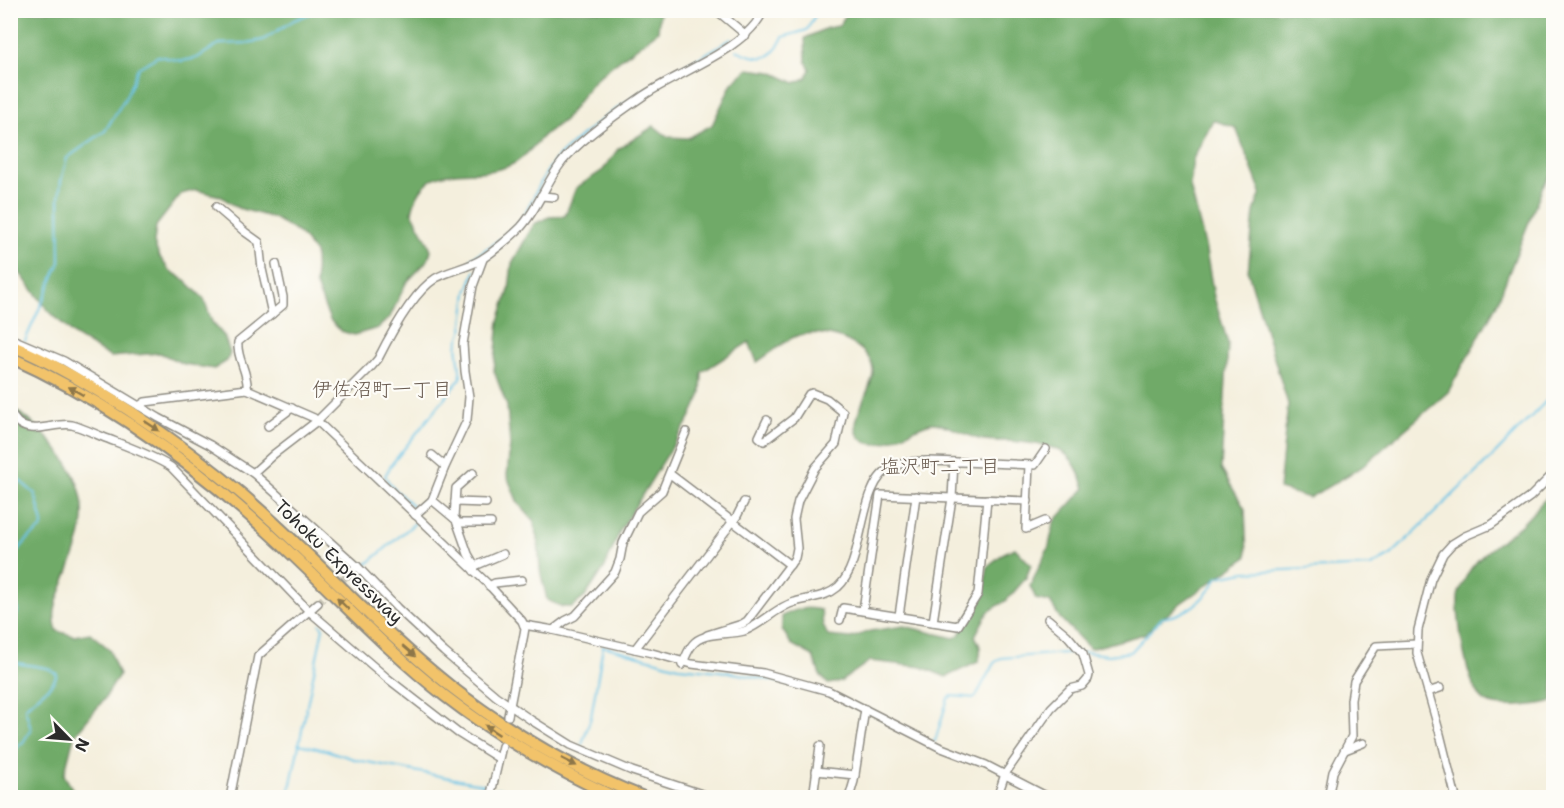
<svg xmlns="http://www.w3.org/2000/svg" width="1564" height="808" viewBox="0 0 1564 808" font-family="'Shantell Sans','Klee One',sans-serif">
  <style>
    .forest { fill: #70aa68; stroke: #4e6a4a; stroke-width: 1.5 }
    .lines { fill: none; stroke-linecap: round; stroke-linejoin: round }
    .stream { stroke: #67c2e5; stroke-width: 2 }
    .minor-tunnel { stroke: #ccc8b9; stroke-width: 7; stroke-dasharray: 7 3.5; stroke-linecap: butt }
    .minor-casing { stroke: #908d84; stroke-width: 10 }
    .highway-casing { stroke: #908d84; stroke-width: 14 }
    .minor { stroke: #fff; stroke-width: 7 }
    .highway { stroke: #f2c36a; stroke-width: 10 }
    .oneway { fill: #8e774a }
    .labels { text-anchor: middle; stroke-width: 4.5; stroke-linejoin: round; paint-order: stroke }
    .street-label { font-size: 18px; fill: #2b2b2b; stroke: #fdfcf7 }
    .neighbourhood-label { font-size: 20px; fill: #6a5c51; stroke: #fdfcf7 }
  </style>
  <rect width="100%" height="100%" fill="#fdfcf7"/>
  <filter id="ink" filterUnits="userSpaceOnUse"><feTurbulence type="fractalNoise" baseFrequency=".0167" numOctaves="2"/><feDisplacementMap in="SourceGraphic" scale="12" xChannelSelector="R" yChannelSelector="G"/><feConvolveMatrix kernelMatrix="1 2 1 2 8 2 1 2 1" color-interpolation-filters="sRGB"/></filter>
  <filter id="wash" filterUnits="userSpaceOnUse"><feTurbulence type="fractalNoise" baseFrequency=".008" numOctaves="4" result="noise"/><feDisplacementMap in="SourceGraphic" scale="24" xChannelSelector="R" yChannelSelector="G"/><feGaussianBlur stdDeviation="1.35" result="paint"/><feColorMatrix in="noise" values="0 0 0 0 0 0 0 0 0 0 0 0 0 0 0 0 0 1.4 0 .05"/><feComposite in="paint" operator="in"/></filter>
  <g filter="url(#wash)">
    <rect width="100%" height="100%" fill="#f4efdd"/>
    <g class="forest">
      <path d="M660,11L658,31C637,49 612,63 593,82C583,93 575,108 565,119C559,125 550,129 543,136C534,145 525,158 513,164C474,184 425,153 412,212L427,240L431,250L428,260L406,283L390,317L378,328L354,335L341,331L330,320L316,286L315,253L300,234L274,218L238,208L220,196L196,190L181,194L156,226L154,243L159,256L169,270L185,280L204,299L212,322L224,336L230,353L227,361L214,369L184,364L160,353L110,357L75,336L48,310L19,272L14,258L10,240L11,11Z"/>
      <path d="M848,11H1553V172L1543,186L1496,306L1448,392L1362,467L1309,498L1279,489L1288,404L1248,272L1254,212L1261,192L1236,128L1213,120L1193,159L1190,186L1205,245L1214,297L1228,343L1221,469L1245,509L1247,557L1181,603L1144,634L1090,649L1060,618L1050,602L1036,599L1030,586L1049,546L1054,522L1085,488C1080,476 1075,460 1064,453C1051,444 1022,442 1006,441C998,441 987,441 979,439C966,436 945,422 932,423C912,426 882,453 864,441C841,426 875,389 873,370C870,341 818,326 794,337C781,343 769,355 757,362L749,342L702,372L701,394L690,418L620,531L605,567L585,597L572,607H562L547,600L540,570L538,538L533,520L518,503L507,476L510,445L507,406L494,371L499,321L509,290L512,263L534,224L549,217L565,216L576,188L603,170L618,149L654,126L668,137L688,138L712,125L732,83L748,69L772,72L795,83L806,78L810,69L806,62L805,38L827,28L839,26Z"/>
      <path d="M11,408C31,418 47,436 61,454C96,501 84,533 64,583C57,600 51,613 57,631L74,636L90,633L109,649L119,675L105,698L74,736L64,775L77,797L11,798Z"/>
      <path d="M1553,490V701C1539,705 1499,710 1486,702C1466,690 1457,620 1458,598C1458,592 1463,583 1466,577C1478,553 1503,541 1522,524C1533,513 1543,501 1553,490Z"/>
      <path d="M1015,548L1031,565L1026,578L1007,600L988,612L975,636C981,646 982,652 978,662L946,677L922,667L870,661L840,682L828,684L820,675L813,656L791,644L782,629V616C796,609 805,606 821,610L823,625L828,636L851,638L870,631L904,626L954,638L960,634L984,587L988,566L1004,553Z"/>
    </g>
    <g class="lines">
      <g class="stream">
        <path d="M736,50C761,60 770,64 783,37L807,30L818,10"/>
        <path d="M472,260L471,259C488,248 509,235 521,219C535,198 543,171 562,153C612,106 672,74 731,39"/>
        <polyline points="25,341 60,262 59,199 61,181 67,158 105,131 127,95 138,68 158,56 182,61 197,58 219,44 247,43 263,40 294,20 319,10"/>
        <polyline points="10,375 16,363"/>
        <polyline points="10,452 18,479 35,494 43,523 41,529 29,538 10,559"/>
        <polyline points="415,508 392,487 385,476 391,465 461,378 457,346 462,331 467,292 475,271"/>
        <polyline points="366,565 415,523"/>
        <path d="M10,596C21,604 19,616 10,626"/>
        <polyline points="318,617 319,610 322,606"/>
        <path d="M1083,652L1109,655L1131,652L1162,618C1188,615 1205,600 1218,577L1245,572L1371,566L1391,555L1495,454L1554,393"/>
        <path d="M10,662L47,668L57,674C53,689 34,696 25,708L31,729L24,741L10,754"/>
        <polyline points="933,740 935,741 948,698 952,696 975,698 994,663 1001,658 1078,652"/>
        <polyline points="298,744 326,750 357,760 486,785"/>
        <polyline points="582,744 591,717 603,646 679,667 728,672 800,686 829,696"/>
        <polyline points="10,767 10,779"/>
        <polyline points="497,788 544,798"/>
        <polyline points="288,798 323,628 320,624"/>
        <polyline points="552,798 557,791"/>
      </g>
    </g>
  </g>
  <g filter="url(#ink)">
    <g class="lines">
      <polyline class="minor-tunnel" points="318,603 349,574"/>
      <defs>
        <g id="minor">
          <polyline points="716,10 746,35"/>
          <polyline points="541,196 554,197"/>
          <polyline points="216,207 245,232 259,242 262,269 272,314"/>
          <polyline points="10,289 13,299 10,308"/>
          <polyline points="10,338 64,361 159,418 210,445 253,473 357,566 397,608 444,652 496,696 531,720 571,745 632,771 714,798"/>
          <path d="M247,389C249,373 236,358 238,342L283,305V297L276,264"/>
          <polyline points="139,406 145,402 247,389 314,418 487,583 522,621 525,628 524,634 508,716"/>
          <path d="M10,411C23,442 52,421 72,425C83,428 93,433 103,437C126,446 150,454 171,467L309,611L387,678L458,733L498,758"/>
          <polyline points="268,426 292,408"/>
          <polyline points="432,455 445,466"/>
          <polyline points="1029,465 1026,529 1045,521"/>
          <path d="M253,473L274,454L317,421L372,366L378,359C390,335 412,293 436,278C450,270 468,268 482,259C493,252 511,237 521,227C538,209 546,182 562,162C578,141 621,111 643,96C679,71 745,51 764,10"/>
          <polyline points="670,474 790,565"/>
          <polyline points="432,500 456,520 468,554 475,566 474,571"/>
          <polyline points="455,502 486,503"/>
          <polyline points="415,515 432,500 445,467 467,420 469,397 465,371 463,344 473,286 483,259"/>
          <polyline points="454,518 456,488 473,473"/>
          <polyline points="457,523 491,523"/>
          <polyline points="475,566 503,554"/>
          <polyline points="349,574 357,566"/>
          <polyline points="489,586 495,583 522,580"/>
          <polyline points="863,610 880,495 1028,501"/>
          <polyline points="899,616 916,496"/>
          <polyline points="840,620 843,608 958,626 978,594 987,499"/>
          <polyline points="933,622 952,498 954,462"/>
          <polyline points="524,625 548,629 652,653 692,664 763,673 829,691 939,747 986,765 1050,798"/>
          <polyline points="553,630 565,621 575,616 615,572 620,559 623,543 638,512 662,491 686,432"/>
          <polyline points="707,635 742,624 747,621 795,558 797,548 794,519 798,501 815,468 836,444 843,412 827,399 812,393 809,394 794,418 764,441 759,437 767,420"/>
          <polyline points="635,649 737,516 744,502"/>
          <path d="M682,665C686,657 688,648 695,642C707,632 729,635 744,631C763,624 776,607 795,602C811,597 825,598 838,587C867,561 856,481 894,466C916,458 940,462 962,462C987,463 1011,464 1035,465L1046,449"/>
          <polyline points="1428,692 1440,688"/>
          <polyline points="1345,750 1363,743"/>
          <polyline points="816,771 855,775"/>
          <polyline points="230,798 258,656 318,603"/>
          <polyline points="490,798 502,746"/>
          <polyline points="813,798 820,746"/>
          <polyline points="849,798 854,781 865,709"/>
          <polyline points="997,798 1005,774 1051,708 1070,689 1082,686 1088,679 1089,675 1083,654 1067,635 1048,619"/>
          <polyline points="1328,798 1333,772 1352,736 1351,700 1354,681 1376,646 1416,644"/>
          <polyline points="1456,798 1440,734 1417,653 1418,630 1431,579 1443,554 1452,544 1465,536 1491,525 1530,497 1554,473"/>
          <polyline points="1534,798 1554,795"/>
        </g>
        <g id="highway">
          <path d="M10,345C52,362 92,387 130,411C175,441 219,473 260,510C324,567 382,632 450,686C509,732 576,771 646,798"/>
          <path d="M10,357C111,402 202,470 282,545C336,595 387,651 445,696C498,737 556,770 617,798"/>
        </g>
      </defs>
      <use href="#minor" class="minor-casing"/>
      <use href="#highway" class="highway-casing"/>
      <use href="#minor" class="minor"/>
      <use href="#highway" class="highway"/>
    </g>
    <defs><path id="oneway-solid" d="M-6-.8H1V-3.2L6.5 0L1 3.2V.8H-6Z" transform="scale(1.5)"/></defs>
    <g class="oneway">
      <use href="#oneway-solid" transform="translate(76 391) rotate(-150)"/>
      <use href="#oneway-solid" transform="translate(152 426) rotate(34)"/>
      <use href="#oneway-solid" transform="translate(343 604) rotate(-136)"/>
      <use href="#oneway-solid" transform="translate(409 651) rotate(41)"/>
      <use href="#oneway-solid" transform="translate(492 730) rotate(-146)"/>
      <use href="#oneway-solid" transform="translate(569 762) rotate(27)"/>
    </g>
  </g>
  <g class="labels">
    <g class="street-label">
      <text transform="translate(339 562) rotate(44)" y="6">Tohoku Expressway</text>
    </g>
    <g class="neighbourhood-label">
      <text x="382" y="396">伊佐沼町一丁目</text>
      <text x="940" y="473">塩沢町二丁目</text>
    </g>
  </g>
  <rect width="1564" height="808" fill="none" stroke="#fdfcf7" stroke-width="36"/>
  <g transform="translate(69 739) rotate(115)" stroke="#fdfcf7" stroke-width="4.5" paint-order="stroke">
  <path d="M0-4.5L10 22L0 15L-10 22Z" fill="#2b2b2b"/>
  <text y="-9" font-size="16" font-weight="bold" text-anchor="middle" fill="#2b2b2b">N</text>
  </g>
</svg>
